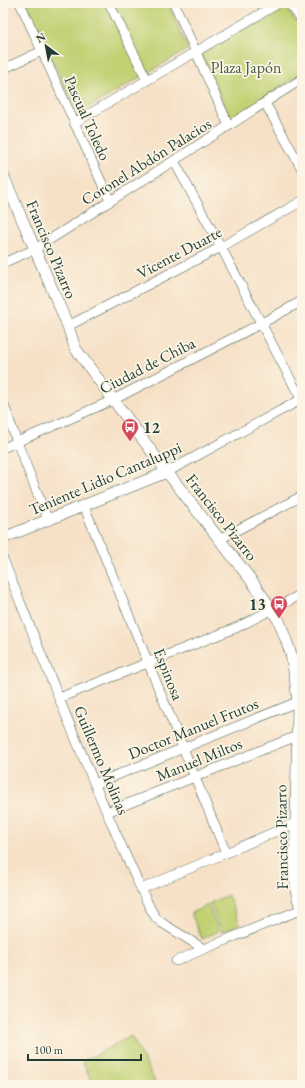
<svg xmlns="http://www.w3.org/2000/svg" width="305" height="1088" viewBox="0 0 305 1088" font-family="'EB Garamond',serif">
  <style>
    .green { fill: #c1d173; stroke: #708754 }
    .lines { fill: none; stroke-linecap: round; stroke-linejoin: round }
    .minor-casing { stroke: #3f564a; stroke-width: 10 }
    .tertiary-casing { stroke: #3f564a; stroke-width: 12 }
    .minor { stroke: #fff; stroke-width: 9 }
    .tertiary { stroke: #fff; stroke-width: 11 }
    .labels { text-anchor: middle; stroke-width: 3.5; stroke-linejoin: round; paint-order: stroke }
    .park-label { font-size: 16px; fill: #3f5b41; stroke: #fcf5e5 }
    .street-label { font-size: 16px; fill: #1f3d34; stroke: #fcf5e5 }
    .poi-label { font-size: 16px; font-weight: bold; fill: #1f3d34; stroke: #fcf5e5; text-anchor: start }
  </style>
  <rect width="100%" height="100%" fill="#fcf5e5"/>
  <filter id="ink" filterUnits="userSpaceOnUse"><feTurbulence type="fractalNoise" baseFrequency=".025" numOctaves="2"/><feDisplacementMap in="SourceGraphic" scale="8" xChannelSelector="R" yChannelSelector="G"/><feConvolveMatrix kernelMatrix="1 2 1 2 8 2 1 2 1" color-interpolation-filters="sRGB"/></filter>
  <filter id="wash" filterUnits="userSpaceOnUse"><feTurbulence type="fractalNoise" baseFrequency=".012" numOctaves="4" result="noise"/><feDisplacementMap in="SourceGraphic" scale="16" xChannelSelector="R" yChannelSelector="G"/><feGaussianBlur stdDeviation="0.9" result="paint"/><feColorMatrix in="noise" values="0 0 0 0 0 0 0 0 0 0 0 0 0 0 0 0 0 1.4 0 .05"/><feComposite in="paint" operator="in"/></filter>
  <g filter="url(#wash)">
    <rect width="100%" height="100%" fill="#f6e1c7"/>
    <g class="green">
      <polygon points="25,3 168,3 188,49 78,114"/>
      <polygon points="284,6 302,28 302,73 231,119 201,53"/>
      <polygon points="228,895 240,924 222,932 210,903"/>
      <polygon points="208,905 219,931 202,939 191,913"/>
      <polygon points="131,1036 157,1085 94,1085 82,1062"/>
    </g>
  </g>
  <g filter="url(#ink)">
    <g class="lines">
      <defs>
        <g id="minor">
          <polyline points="20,3 110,201"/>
          <polyline points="109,3 147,80"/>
          <polyline points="174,3 229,126"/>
          <polyline points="289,3 302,20"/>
          <polyline points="3,69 42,51"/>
          <polyline points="265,103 302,169"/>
          <polyline points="74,123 279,3"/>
          <polyline points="174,161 221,247 302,401"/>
          <polyline points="3,263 35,249 302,79"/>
          <polyline points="68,326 221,247 302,201"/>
          <polyline points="3,402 17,442 48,520"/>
          <polyline points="3,448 113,400 262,323 302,301"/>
          <polyline points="167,472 302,399"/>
          <polyline points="84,506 226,853"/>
          <polyline points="220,539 302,496"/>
          <path d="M3,559C50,676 96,794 150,908L156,918L162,923L204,949"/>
          <polyline points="59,698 238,627 302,594"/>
          <polyline points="95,784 302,700"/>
          <polyline points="107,812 302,734"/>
          <polyline points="141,889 226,853 302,820"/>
          <polyline points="176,961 204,949 302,909"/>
        </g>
        <g id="tertiary">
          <polyline points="3,175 68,326 75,348 167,472 251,580 272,610 279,621 285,637 291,654 295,677 298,702 295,876 297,895 302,912"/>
          <polyline points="3,538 167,472"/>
        </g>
      </defs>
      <use href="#minor" class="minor-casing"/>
      <use href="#tertiary" class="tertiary-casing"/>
      <use href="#minor" class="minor"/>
      <use href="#tertiary" class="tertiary"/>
    </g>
  </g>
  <defs>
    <symbol id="bus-pin" viewBox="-11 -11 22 30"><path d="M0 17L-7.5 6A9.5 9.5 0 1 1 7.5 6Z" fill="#d1495b" stroke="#fcf5e5"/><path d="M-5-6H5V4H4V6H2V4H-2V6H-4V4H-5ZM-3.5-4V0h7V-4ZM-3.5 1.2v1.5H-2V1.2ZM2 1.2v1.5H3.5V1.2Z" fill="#fff"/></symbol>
  </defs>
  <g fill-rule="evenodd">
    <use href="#bus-pin" x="120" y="417" width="20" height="27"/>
    <use href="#bus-pin" x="269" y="594" width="20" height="27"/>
  </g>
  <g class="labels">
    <g class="park-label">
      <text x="246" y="73">Plaza Japón</text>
    </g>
    <g class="street-label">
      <text transform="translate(88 118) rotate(66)" y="6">Pascual Toledo</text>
      <text transform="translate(146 161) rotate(-32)" y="6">Coronel Abdón Palacios</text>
      <text transform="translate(52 249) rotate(67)" y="6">Francisco Pizarro</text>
      <text transform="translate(179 252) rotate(-28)" y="6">Vicente Duarte</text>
      <text transform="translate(147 365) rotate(-27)" y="6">Ciudad de Chiba</text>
      <text transform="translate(105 478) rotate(-23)" y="6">Teniente Lidio Cantaluppi</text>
      <text transform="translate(222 517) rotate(52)" y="6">Francisco Pizarro</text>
      <text transform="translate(169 674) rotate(68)" y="6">Espinosa</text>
      <text transform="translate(193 728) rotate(-22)" y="6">Doctor Manuel Frutos</text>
      <text transform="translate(199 759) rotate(-22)" y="6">Manuel Miltos</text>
      <text transform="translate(102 760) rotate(67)" y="6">Guillermo Molinas</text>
      <text transform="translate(281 837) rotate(-91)" y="6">Francisco Pizarro</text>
    </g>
    <g class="poi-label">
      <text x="143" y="433">12</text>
      <text x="266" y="610" text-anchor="end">13</text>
    </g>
  </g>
  <rect width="305" height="1088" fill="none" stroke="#fcf5e5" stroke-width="16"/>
  <g transform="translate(46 46) rotate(328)" stroke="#fcf5e5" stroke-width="3" paint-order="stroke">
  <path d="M0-3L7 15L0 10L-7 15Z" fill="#1f3d34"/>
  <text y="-6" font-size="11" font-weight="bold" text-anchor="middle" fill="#1f3d34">N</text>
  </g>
  <path d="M28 1054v6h113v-6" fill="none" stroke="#1f3d34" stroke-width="2"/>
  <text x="34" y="1054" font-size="12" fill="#1f3d34" stroke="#fcf5e5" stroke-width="3" paint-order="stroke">100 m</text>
</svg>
